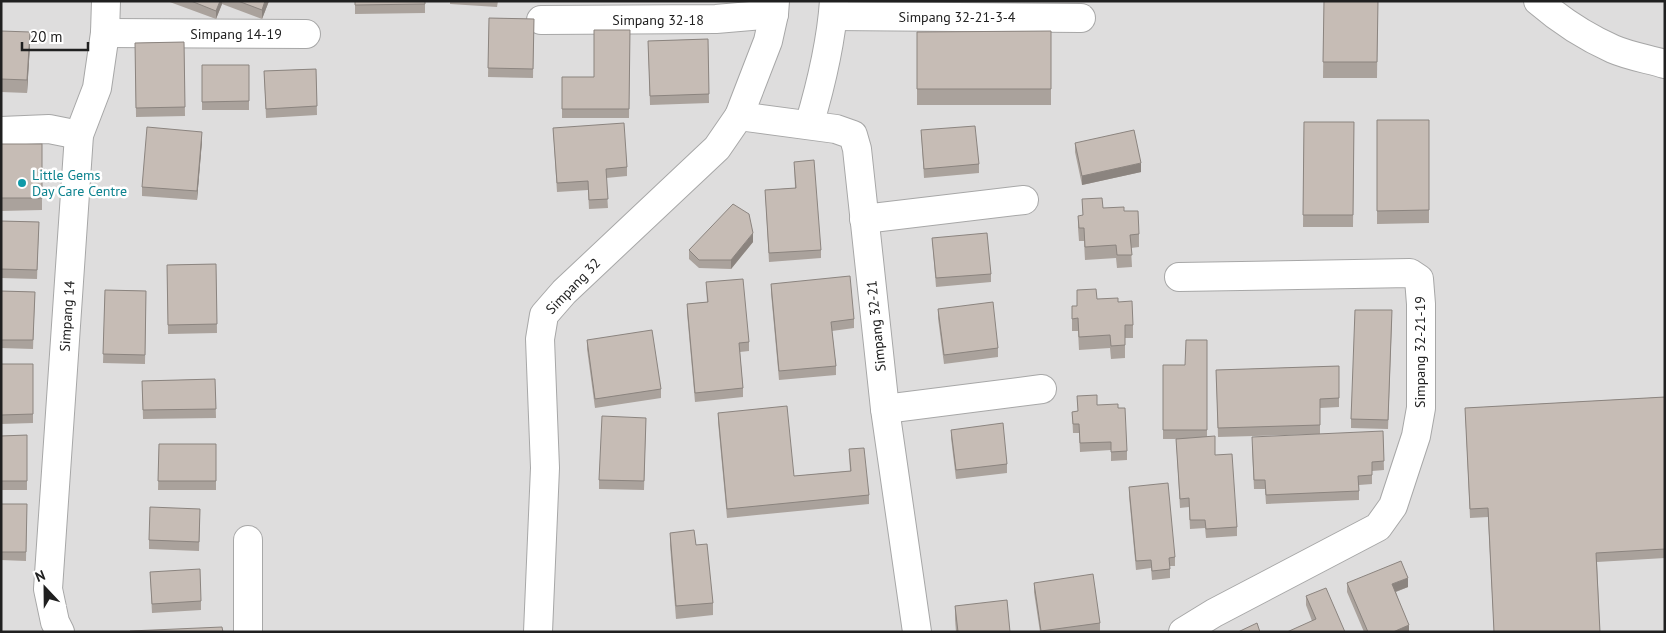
<svg xmlns="http://www.w3.org/2000/svg" width="1666" height="633" viewBox="0 0 1666 633" font-family="'PT Sans',sans-serif">
  <style>
    .residential { fill: #dedddd }
    .lines { fill: none; stroke-linecap: round; stroke-linejoin: round }
    .minor-casing { stroke: #a7a7a7; stroke-width: 30 }
    .minor { stroke: #fff; stroke-width: 28 }
    .wall { fill: #aaa29c }
    .shaded-wall { fill: #8b847f }
    .building { fill: #c6bcb5; stroke: #8b847f }
    .culture-dot { fill: #0f9aa8; stroke: #fff; stroke-width: 2 }
    .labels { text-anchor: middle; stroke-width: 5; stroke-linejoin: round; paint-order: stroke }
    .street-label { font-size: 14px; fill: #202020; stroke: #fff }
    .culture-label { font-size: 14px; fill: #0d838f; stroke: #fff; text-anchor: start }
  </style>
  <rect width="100%" height="100%" fill="#f1ede6"/>
  <rect class="residential" x="1" y="1" width="1664" height="631"/>
  <g class="lines">
    <defs>
      <g id="minor">
        <path d="M1538,1C1560,20 1586,37 1613,49C1629,56 1648,59 1665,64"/>
        <polyline points="833,16 1081,18"/>
        <polyline points="541,20 716,19 774,14"/>
        <polyline points="105,33 306,34"/>
        <polyline points="739,116 836,129 853,135 857,149 885,409 917,632"/>
        <path d="M809,125C821,85 831,43 834,1"/>
        <polyline points="1,131 49,129 79,135"/>
        <polyline points="864,219 1024,200"/>
        <polyline points="1179,277 1410,273 1419,279 1421,304 1421,408 1416,436 1393,506 1378,527 1214,613 1183,632"/>
        <polyline points="885,409 1042,389"/>
        <polyline points="60,632 55,622 48,589 79,135 97,88 105,33 106,1"/>
        <polyline points="248,632 248,540"/>
        <polyline points="538,632 545,468 540,339 544,315 564,292 717,148 739,116 768,41 774,14 775,1"/>
      </g>
    </defs>
    <use href="#minor" class="minor-casing"/>
    <use href="#minor" class="minor"/>
  </g>
  <g class="wall">
    <polygon points="167,1 269,1 262,19 222,4 216,19"/>
    <polygon points="355,1 425,1 425,13 355,14"/>
    <polygon points="450,1 498,1 497,7 450,4"/>
    <polygon points="1324,1 1378,1 1377,78 1323,78"/>
    <polygon points="489,18 534,19 533,78 488,77"/>
    <polygon points="630,30 629,118 562,118 562,77 594,77"/>
    <polygon points="1,31 30,45 27,93 1,92"/>
    <polygon points="1051,31 1051,105 917,105 917,32"/>
    <polygon points="708,39 709,103 650,105 648,41"/>
    <polygon points="184,42 185,116 136,117 135,43"/>
    <rect x="202" y="65" width="47" height="45"/>
    <polygon points="316,69 317,115 266,118 264,71"/>
    <polygon points="1377,120 1429,120 1429,223 1377,224"/>
    <polygon points="1304,122 1354,122 1353,227 1303,227"/>
    <polygon points="553,128 627,167 627,176 606,178 608,208 589,209 588,190 557,192"/>
    <polygon points="921,130 979,164 979,173 924,178"/>
    <polygon points="202,141 197,200 142,196 142,187"/>
    <polygon points="1075,143 1141,172 1082,185 1075,152"/>
    <polygon points="1,144 42,144 42,210 1,211"/>
    <polygon points="794,162 821,250 821,258 769,262 765,190 795,188"/>
    <polygon points="1082,199 1103,208 1124,211 1139,234 1139,247 1131,248 1132,267 1117,268 1116,258 1085,260 1084,241 1079,241 1078,228 1078,216 1083,216"/>
    <polygon points="1,221 39,222 37,279 1,278"/>
    <polygon points="932,238 991,274 991,282 936,287"/>
    <polygon points="753,242 731,269 699,268 689,259 689,250"/>
    <polygon points="216,264 217,333 168,334 167,265"/>
    <polygon points="706,282 749,342 749,351 740,352 743,388 743,397 695,402 687,313 687,304 707,302"/>
    <polygon points="771,284 854,319 854,328 832,331 836,366 836,375 779,380 771,293"/>
    <polygon points="105,290 146,291 145,364 103,363"/>
    <polygon points="1077,290 1097,299 1118,302 1133,325 1133,338 1125,338 1125,358 1111,359 1110,348 1079,350 1078,331 1072,331 1072,306 1077,306"/>
    <polygon points="1,291 35,292 33,349 1,348"/>
    <polygon points="938,309 998,348 998,357 944,364 938,318"/>
    <polygon points="1392,319 1388,429 1351,428 1351,419"/>
    <polygon points="587,340 661,389 661,398 595,408 587,349"/>
    <polygon points="1207,340 1207,437 1215,455 1237,527 1237,536 1206,538 1205,528 1190,529 1189,507 1180,508 1176,439 1163,439 1163,365 1185,365"/>
    <polygon points="1,364 33,364 33,423 1,424"/>
    <polygon points="1339,366 1339,407 1320,408 1320,434 1218,437 1216,370"/>
    <polygon points="215,379 216,418 143,419 142,381"/>
    <polygon points="1077,396 1097,405 1118,408 1127,451 1127,460 1111,461 1111,450 1080,452 1079,433 1073,433 1072,412 1078,411"/>
    <polygon points="1665,397 1665,558 1597,562 1600,632 1494,632 1488,517 1470,518 1465,408"/>
    <polygon points="718,413 794,476 850,471 849,449 869,495 869,504 727,518 718,422"/>
    <polygon points="646,418 644,490 599,489 599,480"/>
    <polygon points="951,430 1007,464 1007,473 956,479 951,438"/>
    <polygon points="1383,431 1384,470 1372,471 1372,484 1359,485 1359,500 1266,504 1265,489 1254,489 1252,446"/>
    <polygon points="27,435 27,490 1,490 1,436"/>
    <polygon points="159,444 216,444 216,490 158,490"/>
    <polygon points="1129,487 1175,557 1175,566 1170,566 1170,578 1152,580 1151,568 1136,570 1129,496"/>
    <polygon points="1,504 27,504 26,561 1,560"/>
    <polygon points="200,518 199,551 149,549 149,540"/>
    <polygon points="670,533 696,545 713,603 713,615 676,619 670,545"/>
    <polygon points="150,572 201,601 201,610 152,613"/>
    <polygon points="1034,583 1100,623 1100,632 1040,632 1034,592"/>
    <polygon points="1347,583 1408,587 1396,592 1409,632 1364,632 1347,592"/>
    <polygon points="1306,596 1345,632 1312,621 1306,605"/>
    <polygon points="955,606 1010,632 956,632 955,619"/>
  </g>
  <g class="shaded-wall">
    <polygon points="220,1 222,1 222,4 216,19 216,11"/>
    <polygon points="265,1 269,1 262,19 262,10"/>
    <polygon points="30,32 30,45 27,93 27,80"/>
    <polygon points="202,132 202,141 197,200 197,191"/>
    <polygon points="1141,163 1141,172 1082,185 1082,176"/>
    <polygon points="753,233 753,242 731,269 731,260"/>
    <polygon points="1408,578 1408,587 1392,593 1392,584"/>
    <polygon points="1409,625 1409,632 1393,632"/>
  </g>
  <g class="building">
    <polygon points="191,1 220,1 216,11"/>
    <polygon points="238,1 265,1 262,10"/>
    <polygon points="355,1 425,1 425,4 355,5"/>
    <polygon points="1324,1 1378,1 1377,62 1323,62"/>
    <polygon points="489,18 534,19 533,69 488,68"/>
    <polygon points="594,30 630,30 629,109 562,109 562,77 594,77"/>
    <polygon points="1,31 30,32 27,80 1,79"/>
    <polygon points="1051,31 1051,89 917,89 917,32"/>
    <polygon points="708,39 709,94 650,96 648,41"/>
    <polygon points="184,42 185,107 136,108 135,43"/>
    <polygon points="202,65 249,65 249,101 202,102"/>
    <polygon points="316,69 317,106 266,109 264,71"/>
    <polygon points="1377,120 1429,120 1429,210 1377,211"/>
    <polygon points="1304,122 1354,122 1353,215 1303,215"/>
    <polygon points="624,123 627,167 606,169 608,199 589,200 588,181 557,183 553,128"/>
    <polygon points="975,126 979,164 924,169 921,130"/>
    <polygon points="147,127 202,132 197,191 142,187"/>
    <polygon points="1134,130 1141,163 1082,176 1075,143"/>
    <rect x="1" y="144" width="41" height="54"/>
    <polygon points="814,160 821,250 769,253 765,190 796,188 794,162"/>
    <polygon points="1102,198 1103,208 1124,207 1124,211 1138,211 1139,234 1130,235 1132,255 1117,255 1116,245 1085,247 1084,228 1079,228 1078,216 1083,215 1082,199"/>
    <polygon points="733,204 749,214 753,233 731,260 699,260 689,250"/>
    <polygon points="1,221 39,222 37,270 1,269"/>
    <polygon points="987,233 991,274 936,278 932,238"/>
    <polygon points="216,264 217,324 168,325 167,265"/>
    <polygon points="850,276 854,319 831,322 836,366 779,371 771,284"/>
    <polygon points="743,279 749,342 739,343 743,388 695,393 687,304 708,302 706,282"/>
    <polygon points="1096,289 1097,299 1118,298 1118,302 1132,301 1133,325 1125,325 1125,345 1111,346 1110,335 1079,337 1078,318 1072,319 1072,306 1077,306 1077,290"/>
    <polygon points="105,290 146,291 145,355 103,354"/>
    <polygon points="1,291 35,292 33,340 1,340"/>
    <polygon points="993,302 998,348 944,355 938,309"/>
    <polygon points="1355,310 1392,310 1388,420 1351,419"/>
    <polygon points="652,330 661,389 595,399 587,340"/>
    <polygon points="1186,340 1207,340 1207,430 1163,430 1163,365 1185,365"/>
    <polygon points="1,364 33,364 33,414 1,415"/>
    <polygon points="1339,366 1339,398 1320,399 1320,425 1218,428 1216,370"/>
    <polygon points="215,379 216,409 143,410 142,381"/>
    <polygon points="1097,395 1097,405 1118,404 1118,408 1125,408 1127,451 1111,452 1111,442 1080,443 1079,424 1073,424 1072,412 1078,411 1077,396"/>
    <polygon points="1665,397 1665,549 1596,553 1600,632 1494,632 1488,508 1470,509 1465,408"/>
    <polygon points="787,406 794,476 851,471 849,449 864,448 869,495 727,509 718,413"/>
    <polygon points="602,416 646,418 644,481 599,480"/>
    <polygon points="1003,423 1007,464 956,470 951,430"/>
    <polygon points="1383,431 1384,461 1372,462 1372,475 1358,476 1359,491 1266,495 1265,480 1254,480 1252,437"/>
    <polygon points="27,435 27,481 1,481 1,436"/>
    <polygon points="1215,436 1215,455 1232,454 1237,527 1206,529 1205,520 1190,520 1189,498 1180,499 1176,439"/>
    <polygon points="159,444 216,444 216,481 158,481"/>
    <polygon points="1168,483 1175,557 1169,558 1170,569 1152,571 1151,560 1136,561 1129,487"/>
    <polygon points="1,504 27,504 26,552 1,552"/>
    <polygon points="150,507 200,509 199,542 149,540"/>
    <polygon points="694,530 696,545 707,544 713,603 676,606 670,533"/>
    <polygon points="1401,561 1408,578 1392,584 1409,625 1393,632 1368,632 1347,583"/>
    <polygon points="200,569 201,601 152,604 150,572"/>
    <polygon points="1093,574 1100,623 1041,631 1034,583"/>
    <polygon points="1326,588 1345,632 1287,632 1316,619 1306,596"/>
    <polygon points="1007,600 1010,632 958,632 955,606"/>
    <polygon points="1257,623 1260,632 1238,632"/>
    <polygon points="222,627 223,632 130,632 130,631"/>
  </g>
  <circle class="culture-dot" cx="22" cy="183" r="5"/>
  <g class="labels">
    <g class="street-label">
      <text x="957" y="22">Simpang 32-21-3-4</text>
      <text x="658" y="25">Simpang 32-18</text>
      <text x="236" y="39">Simpang 14-19</text>
      <text transform="translate(573 286) rotate(-46)" y="5">Simpang 32</text>
      <text transform="translate(67 316) rotate(-86)" y="5">Simpang 14</text>
      <text transform="translate(876 326) rotate(-96)" y="5">Simpang 32-21</text>
      <text transform="translate(1420 352) rotate(-90)" y="5">Simpang 32-21-19</text>
    </g>
    <g class="culture-label">
      <text x="32" y="180">Little Gems<tspan x="32" dy="16">Day Care Centre</tspan></text>
    </g>
  </g>
  <rect width="1666" height="633" fill="none" stroke="#202020" stroke-width="5"/>
  <g transform="translate(45 588) rotate(338)" stroke="#ffffff" stroke-width="4" paint-order="stroke">
  <path d="M0-4L9 19L0 12L-9 19Z" fill="#202020"/>
  <text y="-8" font-size="14" font-weight="bold" text-anchor="middle" fill="#202020">N</text>
  </g>
  <path d="M22 42v8h66v-8" fill="none" stroke="#202020" stroke-width="2.5"/>
  <text x="30" y="42" font-size="15" fill="#202020" stroke="#ffffff" stroke-width="4" paint-order="stroke">20 m</text>
</svg>
